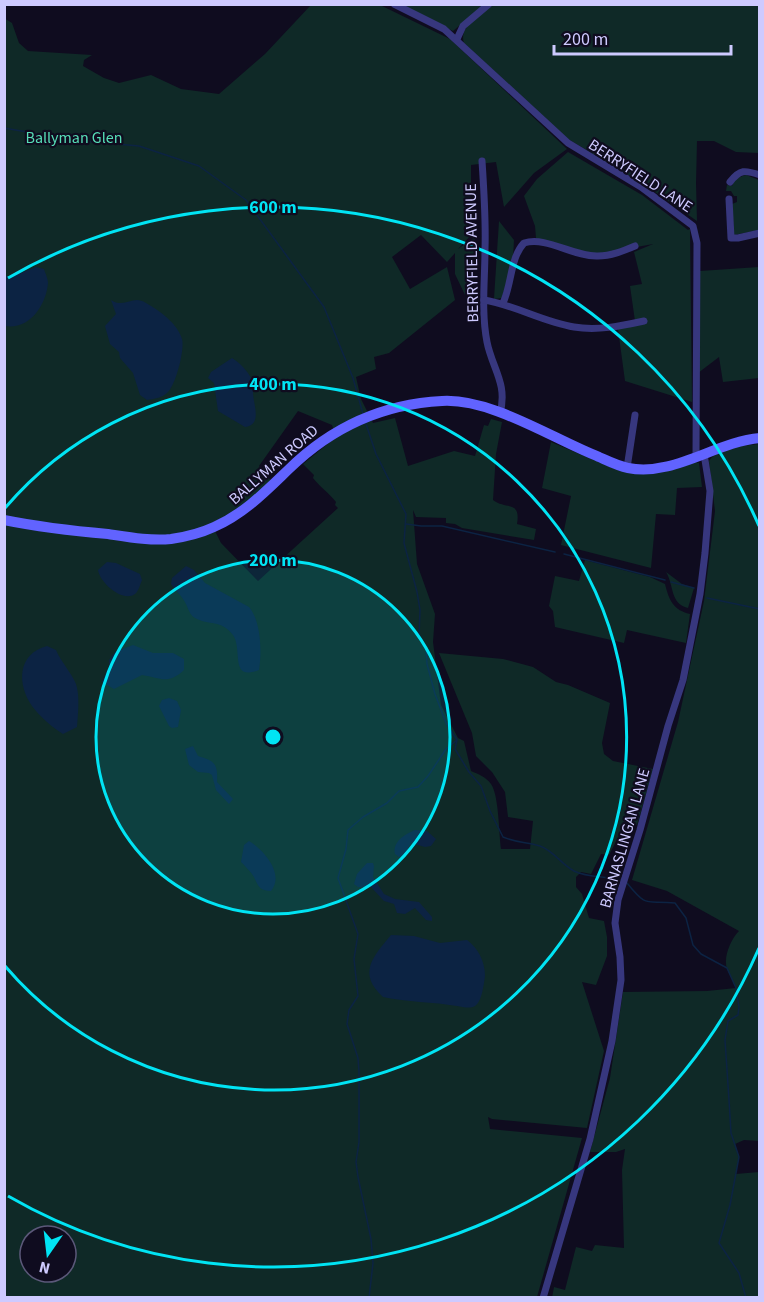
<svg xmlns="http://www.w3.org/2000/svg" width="764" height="1302" viewBox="0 0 764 1302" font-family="'Source Sans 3',sans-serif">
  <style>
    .green { fill: #0f2927; fill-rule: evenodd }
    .water { fill: #0c2343 }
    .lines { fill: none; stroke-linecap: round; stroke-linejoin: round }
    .stream { stroke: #0c2343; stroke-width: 1.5 }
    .street { stroke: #37377e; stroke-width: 7 }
    .secondary { stroke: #6163ff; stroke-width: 10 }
    .ring { fill: none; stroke: #01e4f4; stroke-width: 3 }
    .labels { text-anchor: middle; stroke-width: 4.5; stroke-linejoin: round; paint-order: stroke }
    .park-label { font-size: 16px; fill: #57deb7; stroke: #0f0c1f }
    .street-label { font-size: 16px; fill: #cecaff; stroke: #0f0c1f }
    .centre { fill: #01e4f4; stroke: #0f0c1f; stroke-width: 3 }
    .ring-label { font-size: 18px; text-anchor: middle; font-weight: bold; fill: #01e4f4; stroke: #0f0c1f; stroke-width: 4.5; stroke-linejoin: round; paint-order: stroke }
  </style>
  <rect width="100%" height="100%" fill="#0f0c1f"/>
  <g class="green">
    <path d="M311,5H380L450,39L567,149L534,173L504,207L496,162L471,165V235L458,249L475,237L474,296L465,295L455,274V253L447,262L421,235L392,257L410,289L447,267L455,300L389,353L374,357L376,369L356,377L361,399L373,423L395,418L408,466L454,451L475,456L484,425L488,426L491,419L502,422L496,454L493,500C506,510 521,500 517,524L536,529L534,540L462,528L455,524L446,523V518L416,517L413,510L417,564L435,614L433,642L441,705L458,738L464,741L471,771C478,774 486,777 491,784C499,795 499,835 501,849H530L533,821L508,817L505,792L492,772L476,756L472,733L439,653L503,659L533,667L556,682L568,685L610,703L602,743L604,754L613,761L653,769L637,825L625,824L609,855L601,854L591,874L581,872L576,877V887L582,894L589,918L604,921L607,937V956L596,985L582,982L604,1051L587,1128L492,1119L488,1117L490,1129L582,1138L537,1297H5L4,18L12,23L19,43L28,51L92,55L84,60L83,66L104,78L119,83L151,75L181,89L219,94L265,54ZM298,411L332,425L336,437L303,464L314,475L313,478C320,487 329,493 336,502L335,505L338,508L258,581L221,543L214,529L272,482L259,466ZM30,1236H66V1272H30Z"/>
    <polygon points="397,5 484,5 453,31"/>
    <path d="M493,5H759V153L736,152L714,141H697L696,183L697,221L642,183L568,139L464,43C458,26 482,14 493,5Z"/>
    <polygon points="568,152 642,195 688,230 690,229 692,402 625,381 618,329 635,321 630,286 642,284 634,252 653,244 599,254 553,246 536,238 535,226 524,196 537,179"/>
    <path d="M746,175L759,180V230L734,235L732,204L737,202V196H734L731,191H726L727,185L732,186C734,179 739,177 746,175Z"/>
    <polygon points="499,221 514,240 513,258 502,298 494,299"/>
    <polygon points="759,267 759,378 723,382 719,357 698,373 700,271"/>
    <polygon points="551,442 615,469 695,462 699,463 702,487 677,488 675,515 656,514 651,568 561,545 571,496 542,488"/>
    <path d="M759,444L760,1141L744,1140L735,1144L739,1157L736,1174L759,1172V1297L552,1298L554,1287L565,1290L576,1247L592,1251L595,1245L624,1248L622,1170L625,1149L616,1152H590L610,1078L623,992L707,991L736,988C734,981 729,975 727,969C723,957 731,939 739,931L667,891L632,880L678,722L704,601L715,511L709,461C719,447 744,446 759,444Z"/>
    <path d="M585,560L650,577L665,584C669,600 673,610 690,614L686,643L627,630L624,643L555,627L553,611L549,606L555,576L579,581Z"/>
    <path d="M666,572L682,584L694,588L688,608C670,604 674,585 666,572Z"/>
  </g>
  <g class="water">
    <path d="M36,267L44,269C45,273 48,278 48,283C46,306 29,330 5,326V276H13Z"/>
    <path d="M111,300C113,301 116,303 119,303C129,304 135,296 146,303C159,310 178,324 182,339C185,349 176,384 168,392C162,398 154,399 147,400L140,395L133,373L120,358L119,352L110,344L105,326L116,314Z"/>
    <path d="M232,358C240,363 248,371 252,380C254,385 253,389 253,394C254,406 262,425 245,427L218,411L214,383L208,378L211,372Z"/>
    <path d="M107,562L116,563L140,574L142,580C140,584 139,591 135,594C123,603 100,583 98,570Z"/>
    <path d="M186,566L194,570L205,583L249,607C261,621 262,652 259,670C229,682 243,649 233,635C221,619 209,626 195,618C188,614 188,605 183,599C180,594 175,590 171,584L172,578Z"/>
    <path d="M133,645L153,653H173L184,659V670C168,685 161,678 142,675L114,689L102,682L109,666V660L115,652Z"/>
    <path d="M47,646L56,650C61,662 71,672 76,684C80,696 78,714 77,727L63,734C52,727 40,717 32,706C17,684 17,654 47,646Z"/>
    <polygon points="169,698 177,701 181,710 178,727 172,728 169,726 159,706 162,700"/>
    <path d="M193,746L198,756C215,761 218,764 217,782L233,799L229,804L216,790L212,775L209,773L198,772L189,765L185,749Z"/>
    <path d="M415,830L427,831L436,839L431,846L425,847L411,843L405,854L399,857L395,854C392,842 405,834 415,830Z"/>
    <path d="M249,841C264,850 285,874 271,891C260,891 258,886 254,877C251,872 245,866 241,862L244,845Z"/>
    <polygon points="367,863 373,863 374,866 373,877 384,894 395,899 419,902 432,917 432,921 426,920 415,908 405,914 397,913 394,904 384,901 371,887 358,887 354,884 357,874"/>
    <path d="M391,935L414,936L440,943L467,940C478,948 485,961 485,976C484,983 482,1002 475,1006C470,1009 463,1007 457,1006C433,1002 407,1002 383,997C357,973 373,957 391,935Z"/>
  </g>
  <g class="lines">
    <g class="stream">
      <polyline points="4,128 73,140 139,146 199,166 246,200 324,307 353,378 363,414"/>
      <path d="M366,424L376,454L406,514L404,543L417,592L420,610L419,635L426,647L427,664L435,694L446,723L457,740L455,749L469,772L481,786L490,811L503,837C517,843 527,842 540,846C554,851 561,864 574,871C588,878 605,876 620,880"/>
      <polyline points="406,524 421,526 442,526 555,552"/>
      <polyline points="564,554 665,580"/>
      <polyline points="671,582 694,588"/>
      <polyline points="707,598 760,609"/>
      <path d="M627,883C648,909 645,900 675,903L686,918L693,945L701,954L727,968L736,988L739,1007L738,1015L728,1021L725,1040L729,1100L731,1133L739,1157L730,1205L719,1243L739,1273L746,1298"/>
      <polyline points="369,1298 373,1263 371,1239 358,1177 356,1162 359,1142 359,1072 358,1058 347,1024 349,1010 358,996 354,959 358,934 338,878 346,849 348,830 363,817 387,803 399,791 418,787 428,776 446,749 457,740"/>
    </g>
    <g class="street">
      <polyline points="394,4 444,29 568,143 641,187 693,226 697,243 696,457"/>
      <polyline points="457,39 463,26 489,4"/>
      <path d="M482,161C484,191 486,220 485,249C485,280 481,311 487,342C492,368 508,384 500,413"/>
      <path d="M730,182C740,169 745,170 760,175"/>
      <polyline points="729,199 731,238 738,238 760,233"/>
      <path d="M484,300C515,305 543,322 574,327C597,331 621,326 644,321"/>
      <path d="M503,303C512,284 510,258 524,243C547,236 573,257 598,256C611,256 623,251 635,246"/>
      <polyline points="627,468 635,415"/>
      <polyline points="543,1298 590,1139 612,1041 621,980 620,957 615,923 618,900 640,830 668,726 683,680 700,594 705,553 710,491 704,454"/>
    </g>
    <path class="secondary" d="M4,520C39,527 73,531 108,534C128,537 150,541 171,539C185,537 201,533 214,527C244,514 266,491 289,469C332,427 382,404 442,401C491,398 553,439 599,457C608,461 618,466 628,468C674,477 715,442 760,438"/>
  </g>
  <circle cx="273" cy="737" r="177" fill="#01e4f4" fill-opacity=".12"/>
  <g class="ring">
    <circle cx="273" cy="737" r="177"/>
    <path d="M5 508A353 353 0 1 1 5 966"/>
    <path d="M759 948A530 530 0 0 1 8 1196M8 278A530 530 0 0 1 759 526"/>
  </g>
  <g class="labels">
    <g class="park-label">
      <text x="74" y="143">Ballyman Glen</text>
    </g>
    <g class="street-label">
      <text transform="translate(641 175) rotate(33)" y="6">BERRYFIELD LANE</text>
      <text transform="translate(471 253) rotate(-91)" y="6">BERRYFIELD AVENUE</text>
      <text transform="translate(273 464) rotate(-41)" y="6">BALLYMAN ROAD</text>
      <text transform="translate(624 838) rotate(-74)" y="6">BARNASLINGAN LANE</text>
    </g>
  </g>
  <circle cx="273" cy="737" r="9" class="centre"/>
  <g class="ring-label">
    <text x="273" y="213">600 m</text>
    <text x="273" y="390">400 m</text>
    <text x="273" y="566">200 m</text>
  </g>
  <rect width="764" height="1302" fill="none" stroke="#cecaff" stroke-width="12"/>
  <g transform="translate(48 1254) rotate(194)"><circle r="28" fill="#0f0c1f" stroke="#5b5879" stroke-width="1.5"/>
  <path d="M0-4.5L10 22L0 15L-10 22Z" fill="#01e4f4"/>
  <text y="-9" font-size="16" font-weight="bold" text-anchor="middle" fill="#cecaff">N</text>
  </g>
  <path d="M554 45v9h177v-9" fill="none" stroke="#cecaff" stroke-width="3"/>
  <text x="563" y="45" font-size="18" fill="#cecaff" stroke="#0f0c1f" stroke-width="4.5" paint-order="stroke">200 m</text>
</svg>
